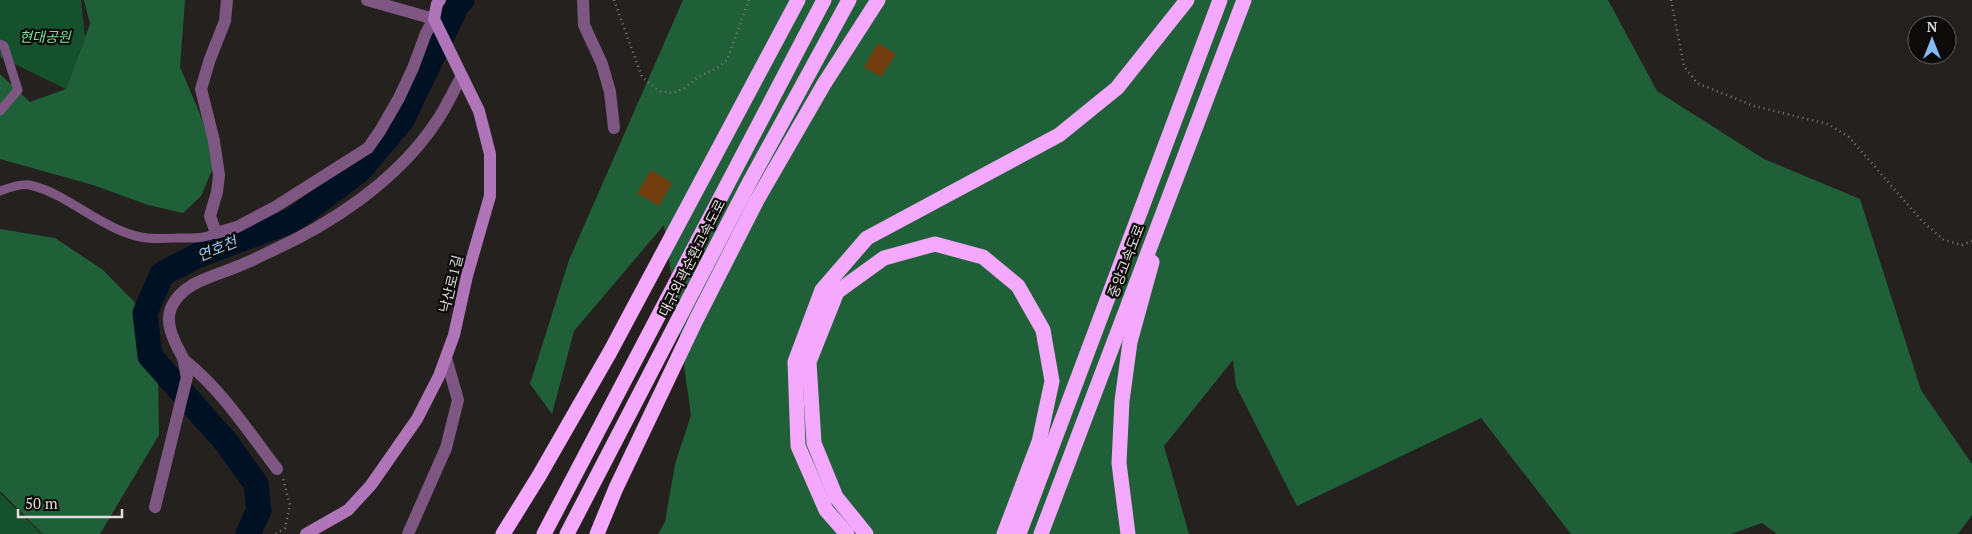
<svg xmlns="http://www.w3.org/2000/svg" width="1972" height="534" viewBox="0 0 1972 534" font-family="'PT Serif','Noto Sans KR',serif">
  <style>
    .green { fill: #16512d }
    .forest { fill: #206038 }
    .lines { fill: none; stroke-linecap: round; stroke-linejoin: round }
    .river { stroke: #001123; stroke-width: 25 }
    .building { fill: #713c0e }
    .path { stroke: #7d7a78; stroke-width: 2.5; stroke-dasharray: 1 4; stroke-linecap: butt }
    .lane { stroke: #7d5782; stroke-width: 9 }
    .street { stroke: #7d5782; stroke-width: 12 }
    .secondary { stroke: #b074b9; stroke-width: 12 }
    .highway { stroke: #f4a9fe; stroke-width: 15 }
    .labels { text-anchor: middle; stroke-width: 4.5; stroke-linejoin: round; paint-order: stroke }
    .park-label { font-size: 14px; font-style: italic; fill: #75e399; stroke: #0d0b0a }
    .street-label { font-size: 14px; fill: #e1dedc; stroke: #0d0b0a }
    .water-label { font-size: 15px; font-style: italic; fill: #98ccfd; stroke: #0d0b0a }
  </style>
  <rect width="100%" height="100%" fill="#25211f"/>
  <g class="green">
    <polygon points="0,0 81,0 85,37 66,89 0,57"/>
    <polygon points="0,493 42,534 0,534"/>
  </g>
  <g class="forest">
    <polygon points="84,0 185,0 180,67 200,114 216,161 201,196 183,213 148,205 93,185 0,159 0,74 30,102 66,89 90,24"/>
    <polygon points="683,0 1608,0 1657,91 1764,159 1860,199 1921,390 1972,464 1972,515 1958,534 1777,534 1762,523 1731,534 1571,534 1481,418 1297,506 1236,386 1233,360 1164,446 1189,534 658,534 665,522 675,464 691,415 664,225 574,331 552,414 530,384 569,260"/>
    <polygon points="0,229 55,238 103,270 145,313 158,375 159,435 100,534 43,534 0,491"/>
  </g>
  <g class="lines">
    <polyline class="river" points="248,534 259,510 256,484 226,442 150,356 145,313 162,274 199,255 293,220 359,171 402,120 457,5 462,0"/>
  </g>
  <g class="building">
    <polygon points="878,43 896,54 881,77 864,67"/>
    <polygon points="651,170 672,183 659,206 637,193"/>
  </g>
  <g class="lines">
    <g class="path">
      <polyline points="614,0 642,77 659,91 673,93 685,88 698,77 717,68 727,60 749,0"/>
      <polyline points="1671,0 1684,66 1697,83 1754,106 1828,124 1849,137 1922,221 1944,240 1962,245 1972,241"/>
      <polyline points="276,534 285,528 290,505 283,479"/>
    </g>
    <g class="lane">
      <polyline points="0,44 4,46 18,90 0,111"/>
      <path d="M0,191C8,188 21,183 30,185C63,193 88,217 119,230C142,240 154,239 178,238C191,238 204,239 216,233"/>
    </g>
    <g class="street">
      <polyline points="227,0 225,21 210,59 201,89 214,141 219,175 217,192 210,216 216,233 237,227 275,207 368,148 380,131 399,98 413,68 426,33 434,19 367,0"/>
      <polyline points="583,0 584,25 602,64 610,92 614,128"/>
      <path d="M184,360C222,390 248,431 277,469"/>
      <path d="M155,507L187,377C185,371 185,364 183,358C176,344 164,325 171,308C182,282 213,277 236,267C247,263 257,258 267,253C330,225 397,181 436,122C446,108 453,91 462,76"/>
      <polyline points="408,534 446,448 458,400 446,358"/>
    </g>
    <polyline class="secondary" points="306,534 348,510 371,485 417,419 439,376 454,335 467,276 490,196 490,154 479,111 434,19 437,4 440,0"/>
    <g class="highway">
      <polyline points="503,534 539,476 610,352 798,0"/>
      <polyline points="544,534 824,0"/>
      <polyline points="567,534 748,185 849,0"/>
      <polyline points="597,534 616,488 696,320 757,200 824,84 878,0"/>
      <polyline points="847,534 826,510 798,446 795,362 822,290 867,238 1059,135 1117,88 1187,0"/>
      <polyline points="866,534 836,497 814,443 809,362 837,292 884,258 935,244 983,257 1018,286 1043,330 1052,381 1039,442 1004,534"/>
      <polyline points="1019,534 1220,0"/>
      <polyline points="1041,534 1244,0"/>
      <polyline points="1128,534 1119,463 1122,401 1130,342 1152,262"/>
    </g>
  </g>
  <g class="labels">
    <g class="park-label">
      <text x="45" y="42">현대공원</text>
    </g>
    <g class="street-label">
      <text transform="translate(692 258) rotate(-63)" y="5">대구외곽순환고속도로</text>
      <text transform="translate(1126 261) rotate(-69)" y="5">중앙고속도로</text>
      <text transform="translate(451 284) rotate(-76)" y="5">낙산로1길</text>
    </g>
    <g class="water-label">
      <text transform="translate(217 249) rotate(-22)" y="5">연호천</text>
    </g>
  </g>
  <g transform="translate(1932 40)"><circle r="24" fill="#0d0b0a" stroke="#625f5e"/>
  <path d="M0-4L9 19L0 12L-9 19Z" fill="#85bbfb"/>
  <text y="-8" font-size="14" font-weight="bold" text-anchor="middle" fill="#e1dedc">N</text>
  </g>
  <path d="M18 509v8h104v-8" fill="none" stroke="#e1dedc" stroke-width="2.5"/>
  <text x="25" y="509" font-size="15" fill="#e1dedc" stroke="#0d0b0a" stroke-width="4" paint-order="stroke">50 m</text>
</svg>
